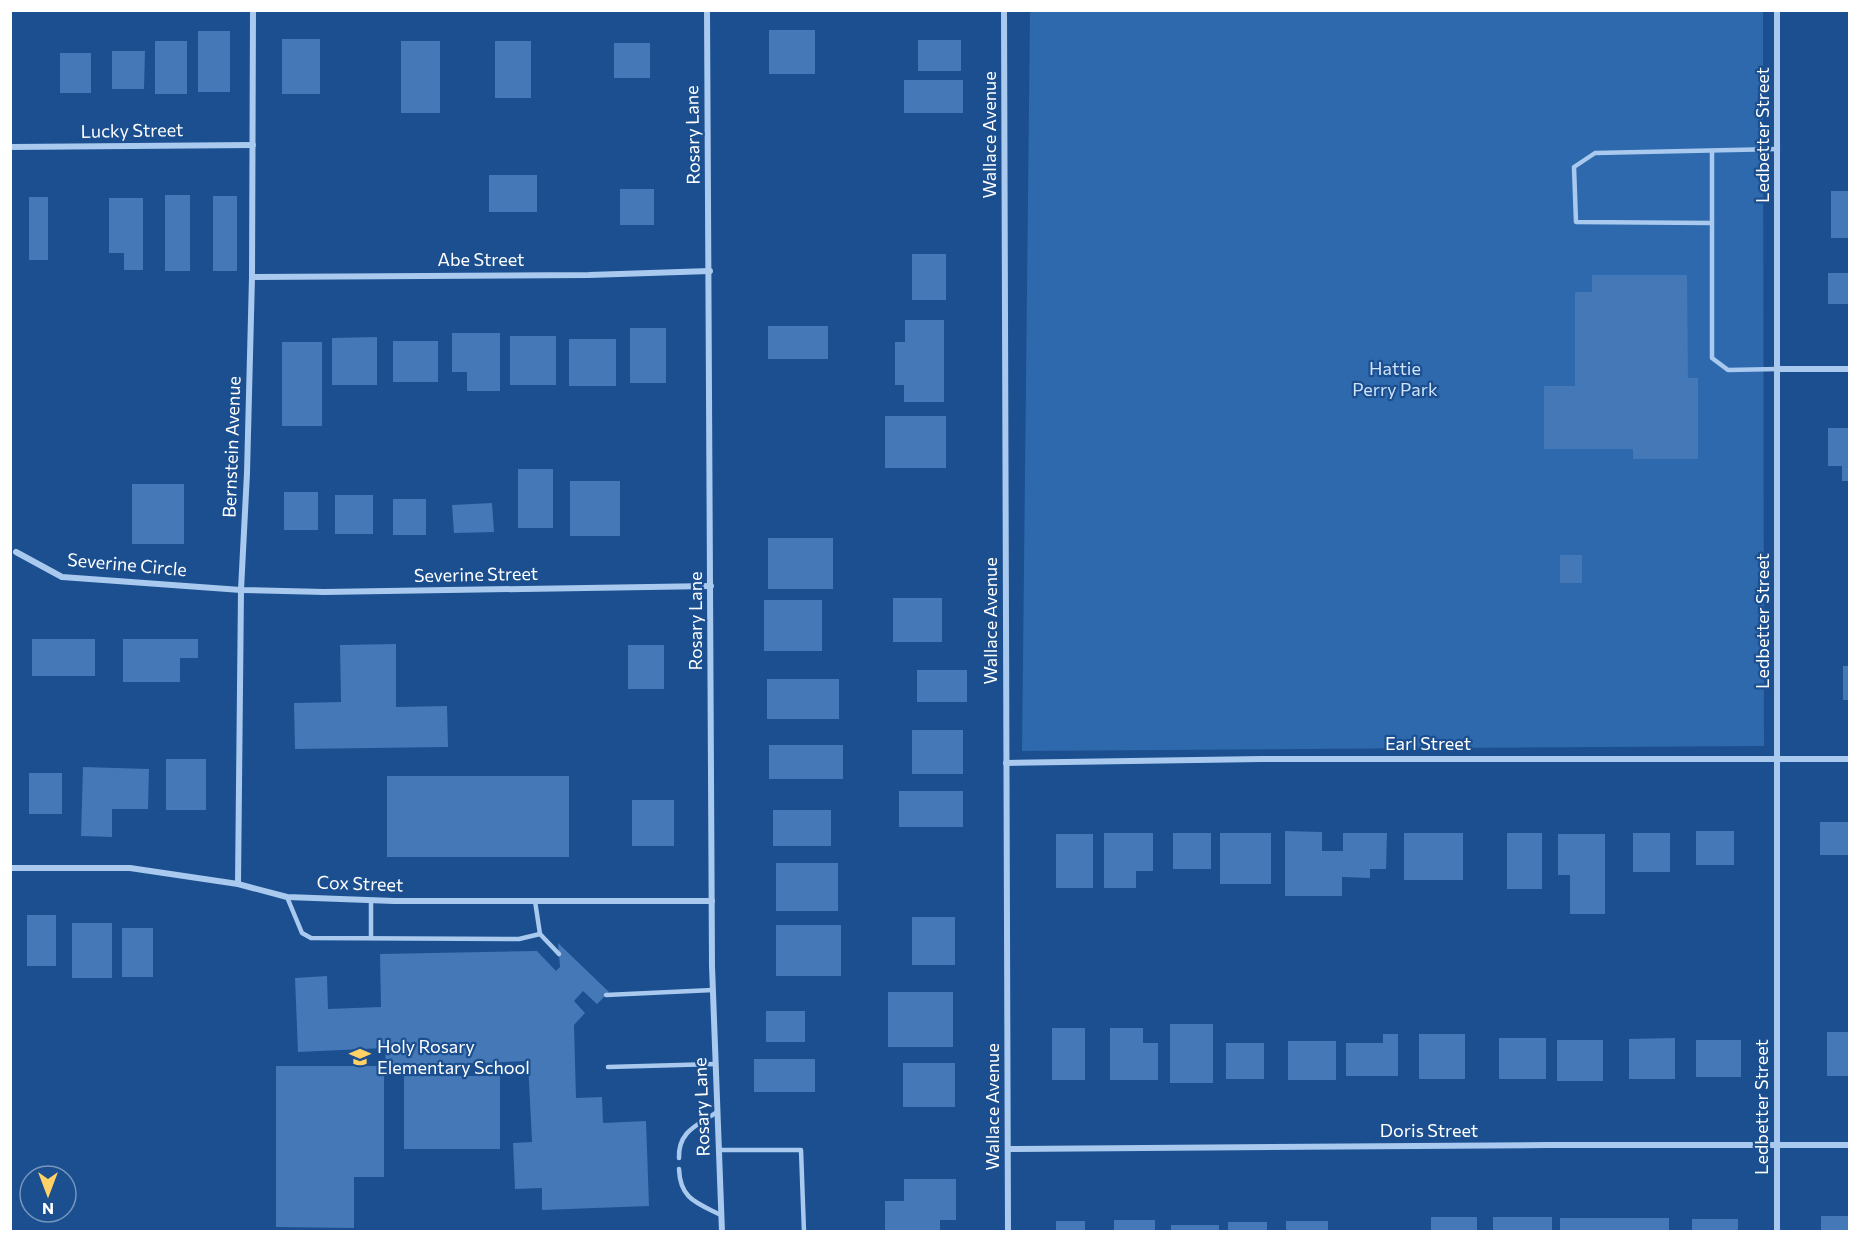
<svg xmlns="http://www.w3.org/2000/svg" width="1860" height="1242" viewBox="0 0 1860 1242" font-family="Commissioner,sans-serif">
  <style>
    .green { fill: #2e69ad }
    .building { fill: #4478b7 }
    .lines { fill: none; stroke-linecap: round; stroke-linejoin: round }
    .service { stroke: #a9c9ee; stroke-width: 4.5 }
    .minor { stroke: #a9c9ee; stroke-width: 6 }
    .labels { text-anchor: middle; stroke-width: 4.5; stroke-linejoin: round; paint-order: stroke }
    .street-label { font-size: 18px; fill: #fff; stroke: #1b4f8f }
    .park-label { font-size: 18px; fill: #cfe3fa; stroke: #1b4f8f }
    .poi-label { font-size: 18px; fill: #fff; stroke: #1b4f8f; text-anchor: start }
  </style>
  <rect width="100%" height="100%" fill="#1b4f8f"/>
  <polygon class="green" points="1030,11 1763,11 1764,746 1022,751"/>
  <g class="building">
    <rect x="769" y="30" width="46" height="44"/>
    <rect x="198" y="31" width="32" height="61"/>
    <rect x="282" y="39" width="38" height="55"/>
    <rect x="918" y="40" width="43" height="31"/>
    <rect x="155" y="41" width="32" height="53"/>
    <rect x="401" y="41" width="39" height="72"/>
    <rect x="495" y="41" width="36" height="57"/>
    <rect x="614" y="43" width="36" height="35"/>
    <polygon points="112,51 145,51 144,89 112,89"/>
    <rect x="60" y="53" width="31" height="40"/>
    <rect x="904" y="80" width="59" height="33"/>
    <rect x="489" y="175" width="48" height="37"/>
    <rect x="620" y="189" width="34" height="36"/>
    <rect x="1831" y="191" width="19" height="47"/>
    <rect x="165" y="195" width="25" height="76"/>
    <rect x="213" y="196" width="24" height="75"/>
    <rect x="29" y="197" width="19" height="63"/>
    <polygon points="109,198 143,198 143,270 124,270 124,253 109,253"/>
    <rect x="912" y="254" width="34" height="46"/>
    <rect x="1828" y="273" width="22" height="31"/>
    <polygon points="1592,275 1687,275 1688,378 1698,378 1698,459 1633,459 1633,449 1544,449 1544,386 1575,386 1575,292 1592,292"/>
    <polygon points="905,320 944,320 944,402 904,402 904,385 895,385 895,342 905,342"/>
    <rect x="768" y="326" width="60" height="33"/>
    <rect x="630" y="328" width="36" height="55"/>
    <polygon points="452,333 500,333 500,391 467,391 467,372 452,372"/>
    <rect x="510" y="336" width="46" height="49"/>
    <polygon points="377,337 377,385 332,385 332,338"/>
    <rect x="569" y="339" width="47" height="47"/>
    <rect x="393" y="341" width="45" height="41"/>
    <rect x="282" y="342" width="40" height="84"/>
    <rect x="885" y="416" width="61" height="52"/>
    <polygon points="1828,428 1850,428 1850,481 1842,481 1842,466 1828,466"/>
    <rect x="518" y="469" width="35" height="59"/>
    <rect x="570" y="481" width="50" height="55"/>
    <rect x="132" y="484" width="52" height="60"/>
    <rect x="284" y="492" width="34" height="38"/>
    <rect x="335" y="495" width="38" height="39"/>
    <rect x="393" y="499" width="33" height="36"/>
    <polygon points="492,503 494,532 454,533 452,505"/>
    <rect x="768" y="538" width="65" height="51"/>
    <rect x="1560" y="555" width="22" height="28"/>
    <rect x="893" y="598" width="49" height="44"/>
    <rect x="764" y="600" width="58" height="51"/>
    <rect x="32" y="639" width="63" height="37"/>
    <polygon points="123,639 198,639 198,658 180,658 180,682 123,682"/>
    <polygon points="396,644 396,707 447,706 448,747 295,749 294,703 341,702 340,645"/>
    <rect x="628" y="645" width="36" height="44"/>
    <rect x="1843" y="666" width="7" height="34"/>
    <rect x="917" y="670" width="50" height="32"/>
    <rect x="767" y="679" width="72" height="40"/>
    <rect x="912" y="730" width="51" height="44"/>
    <rect x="769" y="745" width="74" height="34"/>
    <rect x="166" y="759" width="40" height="51"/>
    <polygon points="83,767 149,769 148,809 112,809 112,837 81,836"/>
    <rect x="29" y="773" width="33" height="41"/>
    <rect x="387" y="776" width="182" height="81"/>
    <rect x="899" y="791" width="64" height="36"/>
    <rect x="632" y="800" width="42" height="46"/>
    <rect x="773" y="810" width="58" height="36"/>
    <rect x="1820" y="822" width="30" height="33"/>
    <polygon points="1285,831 1322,832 1322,851 1343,851 1343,833 1387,833 1386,869 1370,869 1370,878 1342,877 1342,896 1285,896"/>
    <rect x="1696" y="831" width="38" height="34"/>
    <polygon points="1104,833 1153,833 1153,871 1136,871 1136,888 1104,888"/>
    <rect x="1173" y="833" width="38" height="36"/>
    <rect x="1220" y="833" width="51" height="51"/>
    <rect x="1404" y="833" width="59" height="47"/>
    <rect x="1507" y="833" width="35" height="56"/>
    <rect x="1633" y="833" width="37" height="39"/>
    <rect x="1056" y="834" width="37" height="54"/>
    <polygon points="1558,834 1605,834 1605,914 1570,914 1570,875 1558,875"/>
    <rect x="776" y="863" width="62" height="48"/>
    <rect x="27" y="915" width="29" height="51"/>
    <rect x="912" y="917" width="43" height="48"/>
    <rect x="72" y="923" width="40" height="55"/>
    <rect x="776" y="925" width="65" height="51"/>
    <rect x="122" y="928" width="31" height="49"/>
    <polygon points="558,943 609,992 597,1004 583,991 574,1001 585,1013 574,1025 576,1098 602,1097 603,1123 646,1121 649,1206 542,1210 542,1188 515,1189 513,1143 532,1142 528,1061 386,1067 385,1048 298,1052 295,978 327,976 328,1009 381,1007 380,954 537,951 556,971 560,967"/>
    <rect x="888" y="992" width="65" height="55"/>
    <rect x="766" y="1011" width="39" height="31"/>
    <rect x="1170" y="1024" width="43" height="59"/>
    <rect x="1052" y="1028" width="33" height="52"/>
    <polygon points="1110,1028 1143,1028 1143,1043 1158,1043 1158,1080 1110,1080"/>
    <rect x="1827" y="1032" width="23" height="44"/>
    <polygon points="1383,1034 1398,1034 1398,1076 1346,1076 1346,1043 1383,1043"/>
    <rect x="1419" y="1034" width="46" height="45"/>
    <rect x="1499" y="1038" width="47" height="41"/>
    <polygon points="1675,1038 1675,1079 1629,1079 1629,1039"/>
    <rect x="1557" y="1040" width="46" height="41"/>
    <rect x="1696" y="1040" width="45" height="37"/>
    <rect x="1288" y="1041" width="48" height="39"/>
    <rect x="1226" y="1043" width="38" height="36"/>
    <rect x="754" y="1059" width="61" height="33"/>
    <rect x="903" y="1063" width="52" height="44"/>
    <polygon points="276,1066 384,1066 384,1177 354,1177 354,1228 276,1227"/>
    <rect x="404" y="1076" width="96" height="73"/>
    <polygon points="904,1179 956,1179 956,1220 940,1220 940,1232 885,1232 885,1201 904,1201"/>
    <rect x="1821" y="1216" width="29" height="16"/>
    <rect x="1431" y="1217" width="46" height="15"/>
    <rect x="1493" y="1217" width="59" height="15"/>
    <rect x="1560" y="1218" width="109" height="14"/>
    <rect x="1692" y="1219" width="46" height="13"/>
    <rect x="1114" y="1220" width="41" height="12"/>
    <rect x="1056" y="1221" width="29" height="11"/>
    <rect x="1286" y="1221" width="42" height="11"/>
    <rect x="1228" y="1222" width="39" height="10"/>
    <rect x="1171" y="1225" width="48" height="7"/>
  </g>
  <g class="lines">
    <g class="service">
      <polyline points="1778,149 1595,153 1574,167 1576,222 1712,223 1712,358 1728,370 1778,369"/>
      <polyline points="1712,152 1712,223"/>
      <polyline points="287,897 302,933 311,938 519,939 540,934"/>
      <polyline points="371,900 371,938"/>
      <polyline points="535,901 540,934 559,954"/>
      <polyline points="606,995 713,990"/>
      <polyline points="608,1067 716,1064"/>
      <polyline points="719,1150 801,1150 804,1232"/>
      <path d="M679,1158C678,1131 698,1125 717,1112"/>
      <path d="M679,1169C680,1199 697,1203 721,1215"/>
    </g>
    <g class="minor">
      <polyline points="707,10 712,966 722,1232"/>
      <polyline points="1004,10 1008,1232"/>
      <polyline points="10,147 253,145"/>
      <polyline points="252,277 589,275 710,271"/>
      <polyline points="1778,369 1850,369"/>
      <polyline points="16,552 62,577 241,590 324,592 711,586"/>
      <polyline points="1006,763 1261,759 1850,759"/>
      <polyline points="10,868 130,868 238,884 287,897 394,901 712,901"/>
      <polyline points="238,884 241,590 247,473 252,277 253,10"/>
      <polyline points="1008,1149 1548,1145 1850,1145"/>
      <polyline points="1777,1232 1777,10"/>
    </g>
  </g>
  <defs>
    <symbol id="school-bare" viewBox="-9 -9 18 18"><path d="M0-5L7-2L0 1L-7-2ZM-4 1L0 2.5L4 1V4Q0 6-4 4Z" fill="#ffd166" stroke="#1b4f8f" stroke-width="2.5" paint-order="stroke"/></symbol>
  </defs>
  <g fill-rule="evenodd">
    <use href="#school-bare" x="345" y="1042" width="30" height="30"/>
  </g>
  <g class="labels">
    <g class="street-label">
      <text transform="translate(132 131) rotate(-1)" y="6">Lucky Street</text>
      <text transform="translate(693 135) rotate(-91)" y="6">Rosary Lane</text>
      <text transform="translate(990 135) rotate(-90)" y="6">Wallace Avenue</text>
      <text transform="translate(1763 135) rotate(-90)" y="6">Ledbetter Street</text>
      <text x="481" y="266">Abe Street</text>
      <text transform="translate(232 447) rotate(-88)" y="6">Bernstein Avenue</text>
      <text transform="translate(127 565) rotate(5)" y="6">Severine Circle</text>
      <text transform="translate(476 575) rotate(-1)" y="6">Severine Street</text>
      <text transform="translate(696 621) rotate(-90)" y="6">Rosary Lane</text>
      <text transform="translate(991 621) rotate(-90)" y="6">Wallace Avenue</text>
      <text transform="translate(1763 621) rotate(-90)" y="6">Ledbetter Street</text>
      <text x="1428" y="750">Earl Street</text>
      <text transform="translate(360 884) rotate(2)" y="6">Cox Street</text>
      <text transform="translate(702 1107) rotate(-92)" y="6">Rosary Lane</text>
      <text transform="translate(993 1107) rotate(-90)" y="6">Wallace Avenue</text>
      <text transform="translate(1762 1107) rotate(-90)" y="6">Ledbetter Street</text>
      <text x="1429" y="1137">Doris Street</text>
    </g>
    <g class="park-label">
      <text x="1395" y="375">Hattie<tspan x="1395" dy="21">Perry Park</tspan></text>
    </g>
    <g class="poi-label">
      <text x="377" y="1053">Holy Rosary<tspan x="377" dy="21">Elementary School</tspan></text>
    </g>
  </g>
  <rect width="1860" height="1242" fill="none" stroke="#ffffff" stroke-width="24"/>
  <g transform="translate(48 1194) rotate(180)"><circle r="28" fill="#1b4f8f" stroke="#7695bc" stroke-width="1.5"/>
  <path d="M0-4.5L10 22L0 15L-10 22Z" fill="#ffd166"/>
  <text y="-9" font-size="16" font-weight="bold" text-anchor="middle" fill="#ffffff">N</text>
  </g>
</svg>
